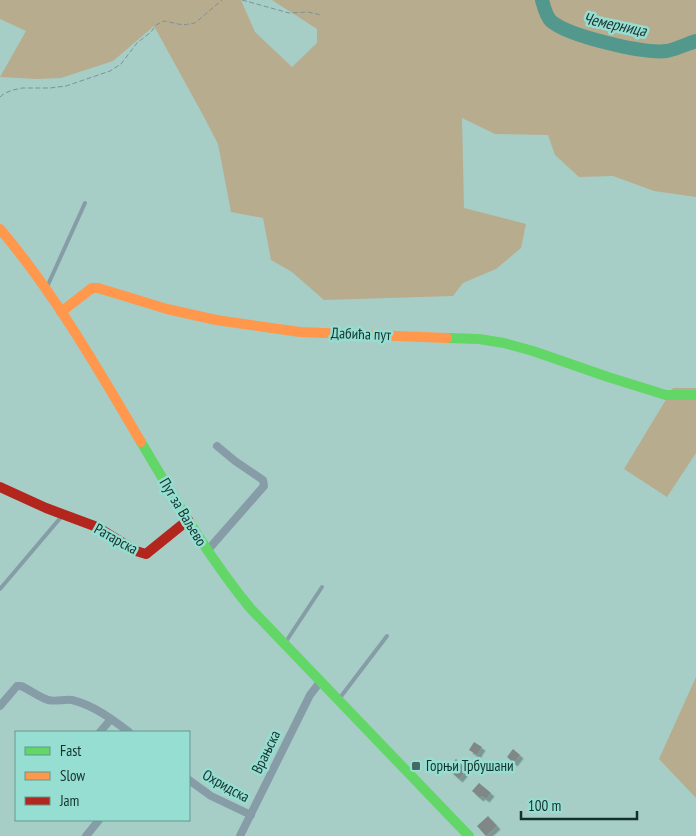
<svg xmlns="http://www.w3.org/2000/svg" width="696" height="836" viewBox="0 0 696 836" font-family="'PT Sans Narrow',sans-serif">
  <style>
    .green { fill: #b8ac8e }
    .lines { fill: none; stroke-linecap: round; stroke-linejoin: round }
    .river { stroke: #53988d; stroke-width: 14 }
    .building { fill: #7f8887; filter: url(#shadow) }
    .path { stroke: #7c9298; stroke-width: 1; stroke-dasharray: 5 2.5; stroke-linecap: butt }
    .lane { stroke: #869da8; stroke-width: 4 }
    .street { stroke: #869da8; stroke-width: 8 }
    .fast { stroke: #63d668; stroke-width: 10 }
    .slow { stroke: #ff974d; stroke-width: 10 }
    .jam { stroke: #b3261e; stroke-width: 10 }
    .poi-dot { fill: #466862; stroke: #96ded1; stroke-width: 2 }
    .labels { text-anchor: middle; stroke-width: 5; stroke-linejoin: round; paint-order: stroke }
    .street-label { font-size: 15px; fill: #13312c; stroke: #96ded1 }
    .poi-label { font-size: 15px; fill: #13312c; stroke: #96ded1; text-anchor: start }
    .water-label { font-size: 16px; font-style: italic; fill: #1a332f; stroke: #96ded1 }
  </style>
  <defs>
    <filter id="shadow"><feDropShadow dx="3.5" dy="3.5" stdDeviation="0" flood-color="#0004"/></filter>
  </defs>
  <rect width="100%" height="100%" fill="#a6cec6"/>
  <g class="green">
    <polygon points="0,0 241,0 255,32 292,67 317,43 317,29 272,0 696,0 696,197 654,191 613,176 579,177 555,155 548,135 495,134 462,118 464,208 526,224 521,248 496,269 463,283 453,296 324,300 292,272 271,260 263,218 231,212 218,144 204,117 154,26 113,61 61,78 36,79 0,77 26,31 0,19"/>
    <polygon points="673,388 696,388 696,453 667,497 624,469"/>
    <polygon points="696,677 696,798 659,759"/>
  </g>
  <g class="lines">
    <path class="river" d="M542,0C544,7 546,16 551,21C568,36 644,54 667,51C676,49 687,44 696,41"/>
  </g>
  <g class="building">
    <polygon points="474,742 482,747 477,755 469,750"/>
    <polygon points="513,749 520,755 514,763 507,757"/>
    <polygon points="456,759 467,770 459,779 447,768"/>
    <polygon points="479,783 491,793 486,799 482,796 480,798 472,791"/>
    <polygon points="488,816 497,826 486,836 477,826"/>
  </g>
  <g class="lines">
    <g class="path">
      <polyline points="242,0 289,13 308,12 321,15"/>
      <polyline points="0,97 5,93 13,90 22,88 50,88 66,86 110,71 121,64 137,43 151,32 156,25 164,21 183,25 195,23 222,0"/>
    </g>
    <g class="lane">
      <polyline points="47,287 85,203"/>
      <polyline points="0,589 62,516"/>
      <polyline points="285,643 322,587"/>
      <polyline points="339,699 387,636"/>
    </g>
    <g class="street">
      <polyline points="207,551 264,486 263,480 235,461 217,446"/>
      <path d="M0,706L17,686H21C30,690 39,697 48,700C56,702 64,699 72,700C93,705 112,719 129,732"/>
      <polyline points="100,732 111,719"/>
      <polyline points="189,780 211,796 251,815"/>
      <polyline points="86,836 99,820"/>
      <polyline points="240,836 310,695 320,682"/>
    </g>
    <g class="fast">
      <polyline points="447,338 479,339 504,343 533,351 608,377 666,395 696,395"/>
      <path d="M141,442C175,499 208,557 251,609L469,836"/>
    </g>
    <g class="slow">
      <path d="M0,229C55,294 98,369 141,442"/>
      <polyline points="61,312 92,288 98,288 167,309 216,320 300,332 447,338"/>
    </g>
    <polyline class="jam" points="0,487 46,508 97,527 136,551 146,554 188,520"/>
  </g>
  <rect class="poi-dot" x="411" y="761" width="10" height="10" rx="2.5"/>
  <g class="labels">
    <g class="street-label">
      <text transform="translate(361 334) rotate(2)" y="5">Дабића пут</text>
      <text transform="translate(183 512) rotate(59)" y="5">Пут за Ваљево</text>
      <text transform="translate(116 539) rotate(29)" y="5">Ратарска</text>
      <text transform="translate(266 752) rotate(-64)" y="5">Врањска</text>
      <text transform="translate(226 786) rotate(29)" y="5">Охридска</text>
    </g>
    <g class="poi-label">
      <text x="426" y="771">Горњи Трбушани</text>
    </g>
    <g class="water-label">
      <text transform="translate(615 24) rotate(12)" y="6">Чемерница</text>
    </g>
  </g>
  <rect x="15" y="731" width="175" height="90" fill="#96ded1" stroke="#62998f"/>
  <rect x="25" y="747" width="25" height="8" fill="#63d668" stroke="#62998f"/>
  <text x="60" y="756" font-size="15" fill="#13312c">Fast</text>
  <rect x="25" y="772" width="25" height="8" fill="#ff974d" stroke="#62998f"/>
  <text x="60" y="781" font-size="15" fill="#13312c">Slow</text>
  <rect x="25" y="797" width="25" height="8" fill="#b3261e" stroke="#62998f"/>
  <text x="60" y="806" font-size="15" fill="#13312c">Jam</text>
  <path d="M521 811v8h116v-8" fill="none" stroke="#13312c" stroke-width="2.5"/>
  <text x="528" y="811" font-size="15" fill="#13312c" stroke="#96ded1" stroke-width="4" paint-order="stroke">100 m</text>
</svg>
